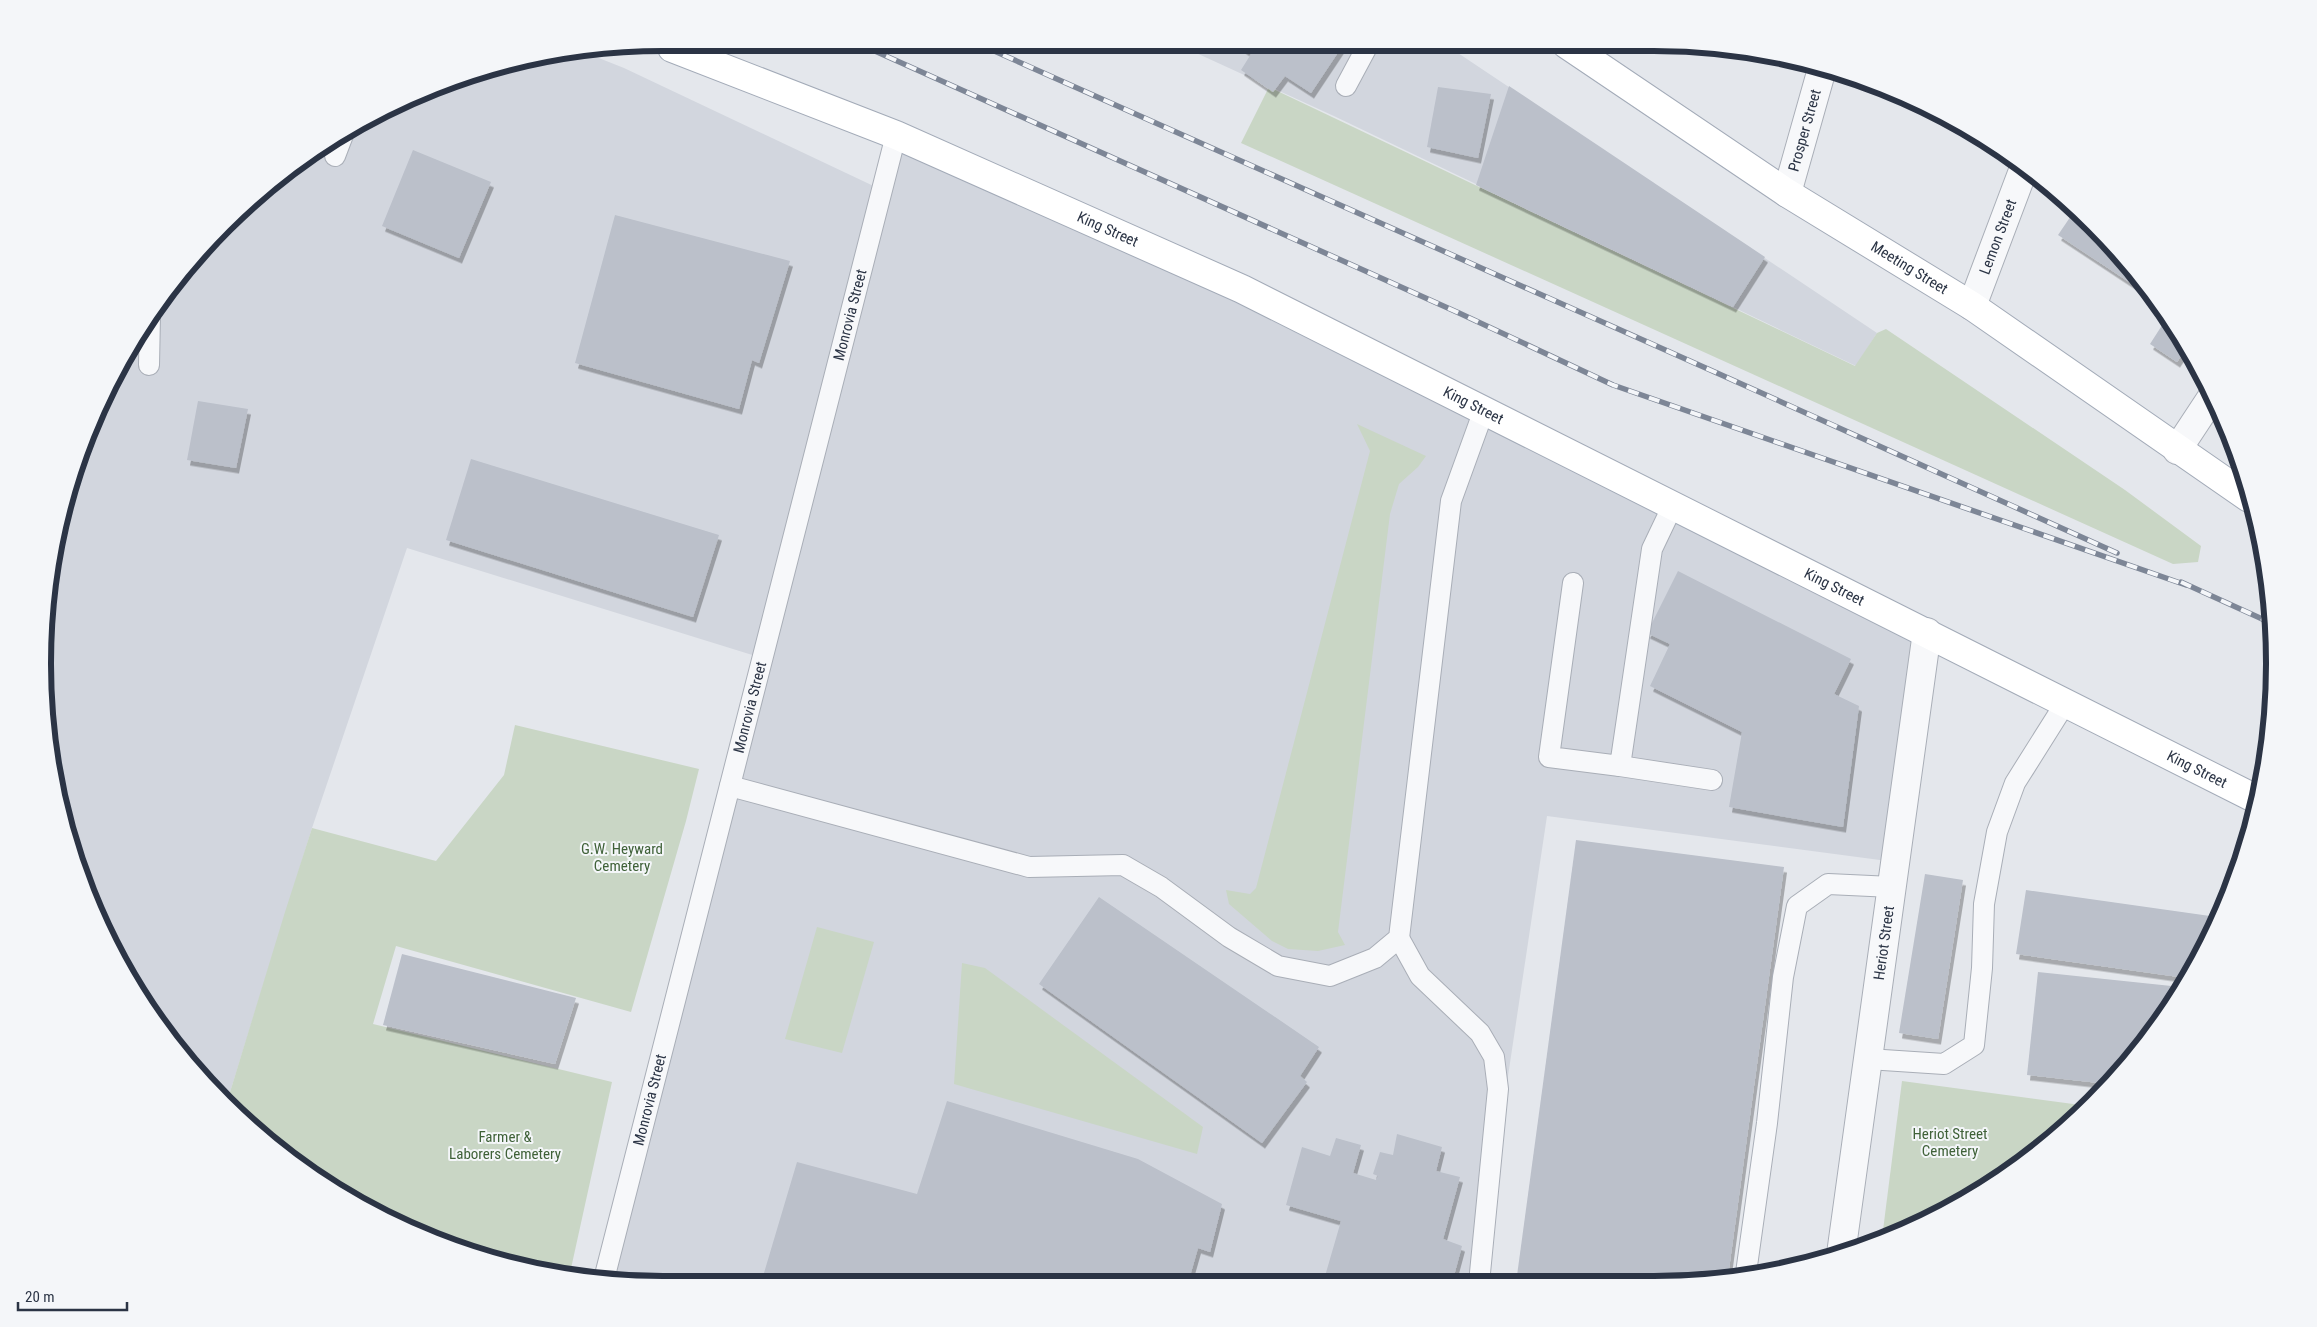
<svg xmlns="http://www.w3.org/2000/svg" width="2317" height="1327" viewBox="0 0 2317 1327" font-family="'Roboto Condensed',sans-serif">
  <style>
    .built { fill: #d2d6de }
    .green { fill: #c9d6c5 }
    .building { fill: #bbc0ca; filter: url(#shadow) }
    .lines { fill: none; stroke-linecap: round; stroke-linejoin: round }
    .service-casing { stroke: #a9aeb7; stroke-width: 22 }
    .minor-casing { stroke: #a9aeb7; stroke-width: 30 }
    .tertiary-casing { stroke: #a9aeb7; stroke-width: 30 }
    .primary-casing { stroke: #a3abb8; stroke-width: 30 }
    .service { stroke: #f7f8fa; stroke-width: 20 }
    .minor { stroke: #f7f8fa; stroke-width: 28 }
    .tertiary { stroke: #f7f8fa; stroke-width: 28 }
    .primary { stroke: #fff; stroke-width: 28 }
    .rail-casing { stroke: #7d8696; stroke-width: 5.5 }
    .rail { stroke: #f4f6f9; stroke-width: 4; stroke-dasharray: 11; stroke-linecap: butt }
    .labels { text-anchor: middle; stroke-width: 4; stroke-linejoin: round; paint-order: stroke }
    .street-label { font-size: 15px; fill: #2b3445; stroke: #f4f6f9 }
    .park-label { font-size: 15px; fill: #3f6138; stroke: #f4f6f9 }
    .rim { fill: none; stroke: #2b3445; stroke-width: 6 }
  </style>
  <defs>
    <filter id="shadow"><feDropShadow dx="3" dy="5.5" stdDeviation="0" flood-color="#0004"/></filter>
  </defs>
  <rect width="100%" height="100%" fill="#e4e7ec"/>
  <g class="built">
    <polygon points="1446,45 1877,333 1856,366 1336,117 1181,46"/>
    <polygon points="576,49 624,68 882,190 896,135 1926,639 1895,862 1547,816 1477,1283 623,1283 604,1279 762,658 407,548 312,828 227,1102 171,1042 126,974 76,863 54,784 43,664 64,502 106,389 147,318 224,225 286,171 389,107 464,75"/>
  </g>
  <g class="green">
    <polygon points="1269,87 1855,366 1877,333 1886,329 2125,490 2201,546 2198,562 2173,564 1241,143"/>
    <polygon points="1357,424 1426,456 1418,467 1399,484 1390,514 1338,932 1345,945 1318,951 1288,949 1272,941 1229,904 1226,890 1250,894 1256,888 1370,451"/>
    <polygon points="515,725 699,769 686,821 631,1012 396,946 373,1024 612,1082 570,1273 464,1251 319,1180 254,1130 227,1102 285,912 312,828 436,861 504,775"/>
    <polygon points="817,927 874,942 842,1053 785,1039"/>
    <polygon points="962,963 985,968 1203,1127 1197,1154 954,1084"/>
    <polygon points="1902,1081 2088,1106 1964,1201 1882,1238"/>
  </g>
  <g class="building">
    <polygon points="1238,45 1343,45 1311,93 1285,76 1273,92 1241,70 1251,54"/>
    <polygon points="1509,86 1765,257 1733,307 1476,185"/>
    <polygon points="1438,87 1491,94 1478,158 1427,147"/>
    <polygon points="413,150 491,182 459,258 382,226"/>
    <polygon points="2075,210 2092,224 2152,297 2058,235"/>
    <polygon points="615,215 790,261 759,363 752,360 739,409 575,363"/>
    <polygon points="2168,316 2186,349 2177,362 2150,344"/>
    <polygon points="198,401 248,409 236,468 187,460"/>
    <polygon points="471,459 719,535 693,617 446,540"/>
    <polygon points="1678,571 1851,659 1834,694 1859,706 1843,827 1729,807 1742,732 1650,686 1670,644 1647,633"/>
    <polygon points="1576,840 1784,867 1728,1276 1694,1283 1516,1283"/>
    <polygon points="1925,874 1963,880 1938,1039 1899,1033"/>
    <polygon points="2026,890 2210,916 2207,939 2186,978 2016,954"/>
    <polygon points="1099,897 1319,1047 1300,1076 1307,1082 1262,1143 1039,984"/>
    <polygon points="402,954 576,998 555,1064 383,1025"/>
    <polygon points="2038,972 2181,987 2170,1008 2108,1084 2027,1075"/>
    <polygon points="947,1101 1138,1159 1222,1204 1210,1252 1198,1248 1188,1283 761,1283 797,1162 917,1194"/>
    <polygon points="1397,1134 1442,1147 1436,1171 1460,1177 1443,1239 1462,1246 1452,1283 1323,1283 1341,1221 1286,1205 1302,1147 1330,1156 1336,1138 1361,1145 1353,1173 1376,1180 1378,1176 1373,1174 1380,1152 1393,1155"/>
  </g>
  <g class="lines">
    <defs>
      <g id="service">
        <polyline points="1346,86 1368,45"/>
        <polyline points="335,156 343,135"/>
        <polyline points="149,365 150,315"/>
        <polyline points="1573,583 1549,757 1620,766 1652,549 1673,505"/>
        <polyline points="1620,766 1712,780"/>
        <polyline points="730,786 1029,867 1123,865 1161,887 1229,937 1278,966 1330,976 1375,958 1399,938 1451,501 1484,410"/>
        <polyline points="1399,938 1420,976 1480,1033 1494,1057 1498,1089 1479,1283"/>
        <polyline points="1868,1059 1944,1064 1974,1045 1982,968 1984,904 1997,832 2015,783 2066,702"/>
        <polyline points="1746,1273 1767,1123 1783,977 1797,906 1828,884 1892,887"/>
        <path id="s1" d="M604,1279L896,135"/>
      </g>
      <g id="minor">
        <path id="s2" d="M1787,193L1822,69"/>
        <path id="s3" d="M1972,306L2024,168"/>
        <polyline points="2177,450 2212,397"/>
      </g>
      <g id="tertiary">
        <path id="s4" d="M1841,1254L1927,632"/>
      </g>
      <g id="primary">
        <path id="s5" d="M1566,44L1787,193L1972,306L2249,498"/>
        <path id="s6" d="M672,48L896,135L1242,289L2258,800"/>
      </g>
    </defs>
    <use href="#service" class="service-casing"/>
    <use href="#minor" class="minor-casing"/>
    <use href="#tertiary" class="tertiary-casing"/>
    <use href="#primary" class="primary-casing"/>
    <use href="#service" class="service"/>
    <use href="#minor" class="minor"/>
    <use href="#tertiary" class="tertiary"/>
    <use href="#primary" class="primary"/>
    <defs>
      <g id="rail">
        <polyline points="983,46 1717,373 2117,553"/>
        <polyline points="866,47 1459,313 1613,385 2186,585"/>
        <polyline points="2181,582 2271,623"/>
      </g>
    </defs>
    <use href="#rail" class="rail-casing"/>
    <use href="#rail" class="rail"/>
  </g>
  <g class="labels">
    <g class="street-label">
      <text dy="5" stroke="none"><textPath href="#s2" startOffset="65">Prosper Street</textPath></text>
      <text dy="5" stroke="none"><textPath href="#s6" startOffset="472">King Street</textPath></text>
      <text dy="5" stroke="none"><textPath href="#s3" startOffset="74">Lemon Street</textPath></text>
      <text dy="5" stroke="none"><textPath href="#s5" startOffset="410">Meeting Street</textPath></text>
      <text dy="5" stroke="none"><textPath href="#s1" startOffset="995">Monrovia Street</textPath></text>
      <text dy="5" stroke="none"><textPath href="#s6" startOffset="878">King Street</textPath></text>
      <text dy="5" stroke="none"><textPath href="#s6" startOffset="1282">King Street</textPath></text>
      <text dy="5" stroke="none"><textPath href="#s1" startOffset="590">Monrovia Street</textPath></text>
      <text dy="5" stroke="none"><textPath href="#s6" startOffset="1688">King Street</textPath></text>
      <text dy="5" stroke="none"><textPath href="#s4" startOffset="314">Heriot Street</textPath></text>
      <text dy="5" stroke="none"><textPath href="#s1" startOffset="185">Monrovia Street</textPath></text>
    </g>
    <g class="park-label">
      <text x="622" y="854">G.W. Heyward<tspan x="622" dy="17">Cemetery</tspan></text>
      <text x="1950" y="1139">Heriot Street<tspan x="1950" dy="17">Cemetery</tspan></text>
      <text x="505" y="1142">Farmer &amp;<tspan x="505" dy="17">Laborers Cemetery</tspan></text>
    </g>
  </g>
  <path d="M0 0H2317V1327H0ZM663 51H1654A612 612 0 0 1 2266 663V664A612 612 0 0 1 1654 1276H663A612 612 0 0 1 51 664V663A612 612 0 0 1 663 51Z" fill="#f4f6f9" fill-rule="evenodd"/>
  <path class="rim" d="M663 51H1654A612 612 0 0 1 2266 663V664A612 612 0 0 1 1654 1276H663A612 612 0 0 1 51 664V663A612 612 0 0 1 663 51Z"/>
  <path d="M18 1302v8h109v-8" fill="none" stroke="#2b3445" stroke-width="2.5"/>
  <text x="25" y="1302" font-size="15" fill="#2b3445" stroke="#f4f6f9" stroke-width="4" paint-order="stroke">20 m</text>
</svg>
